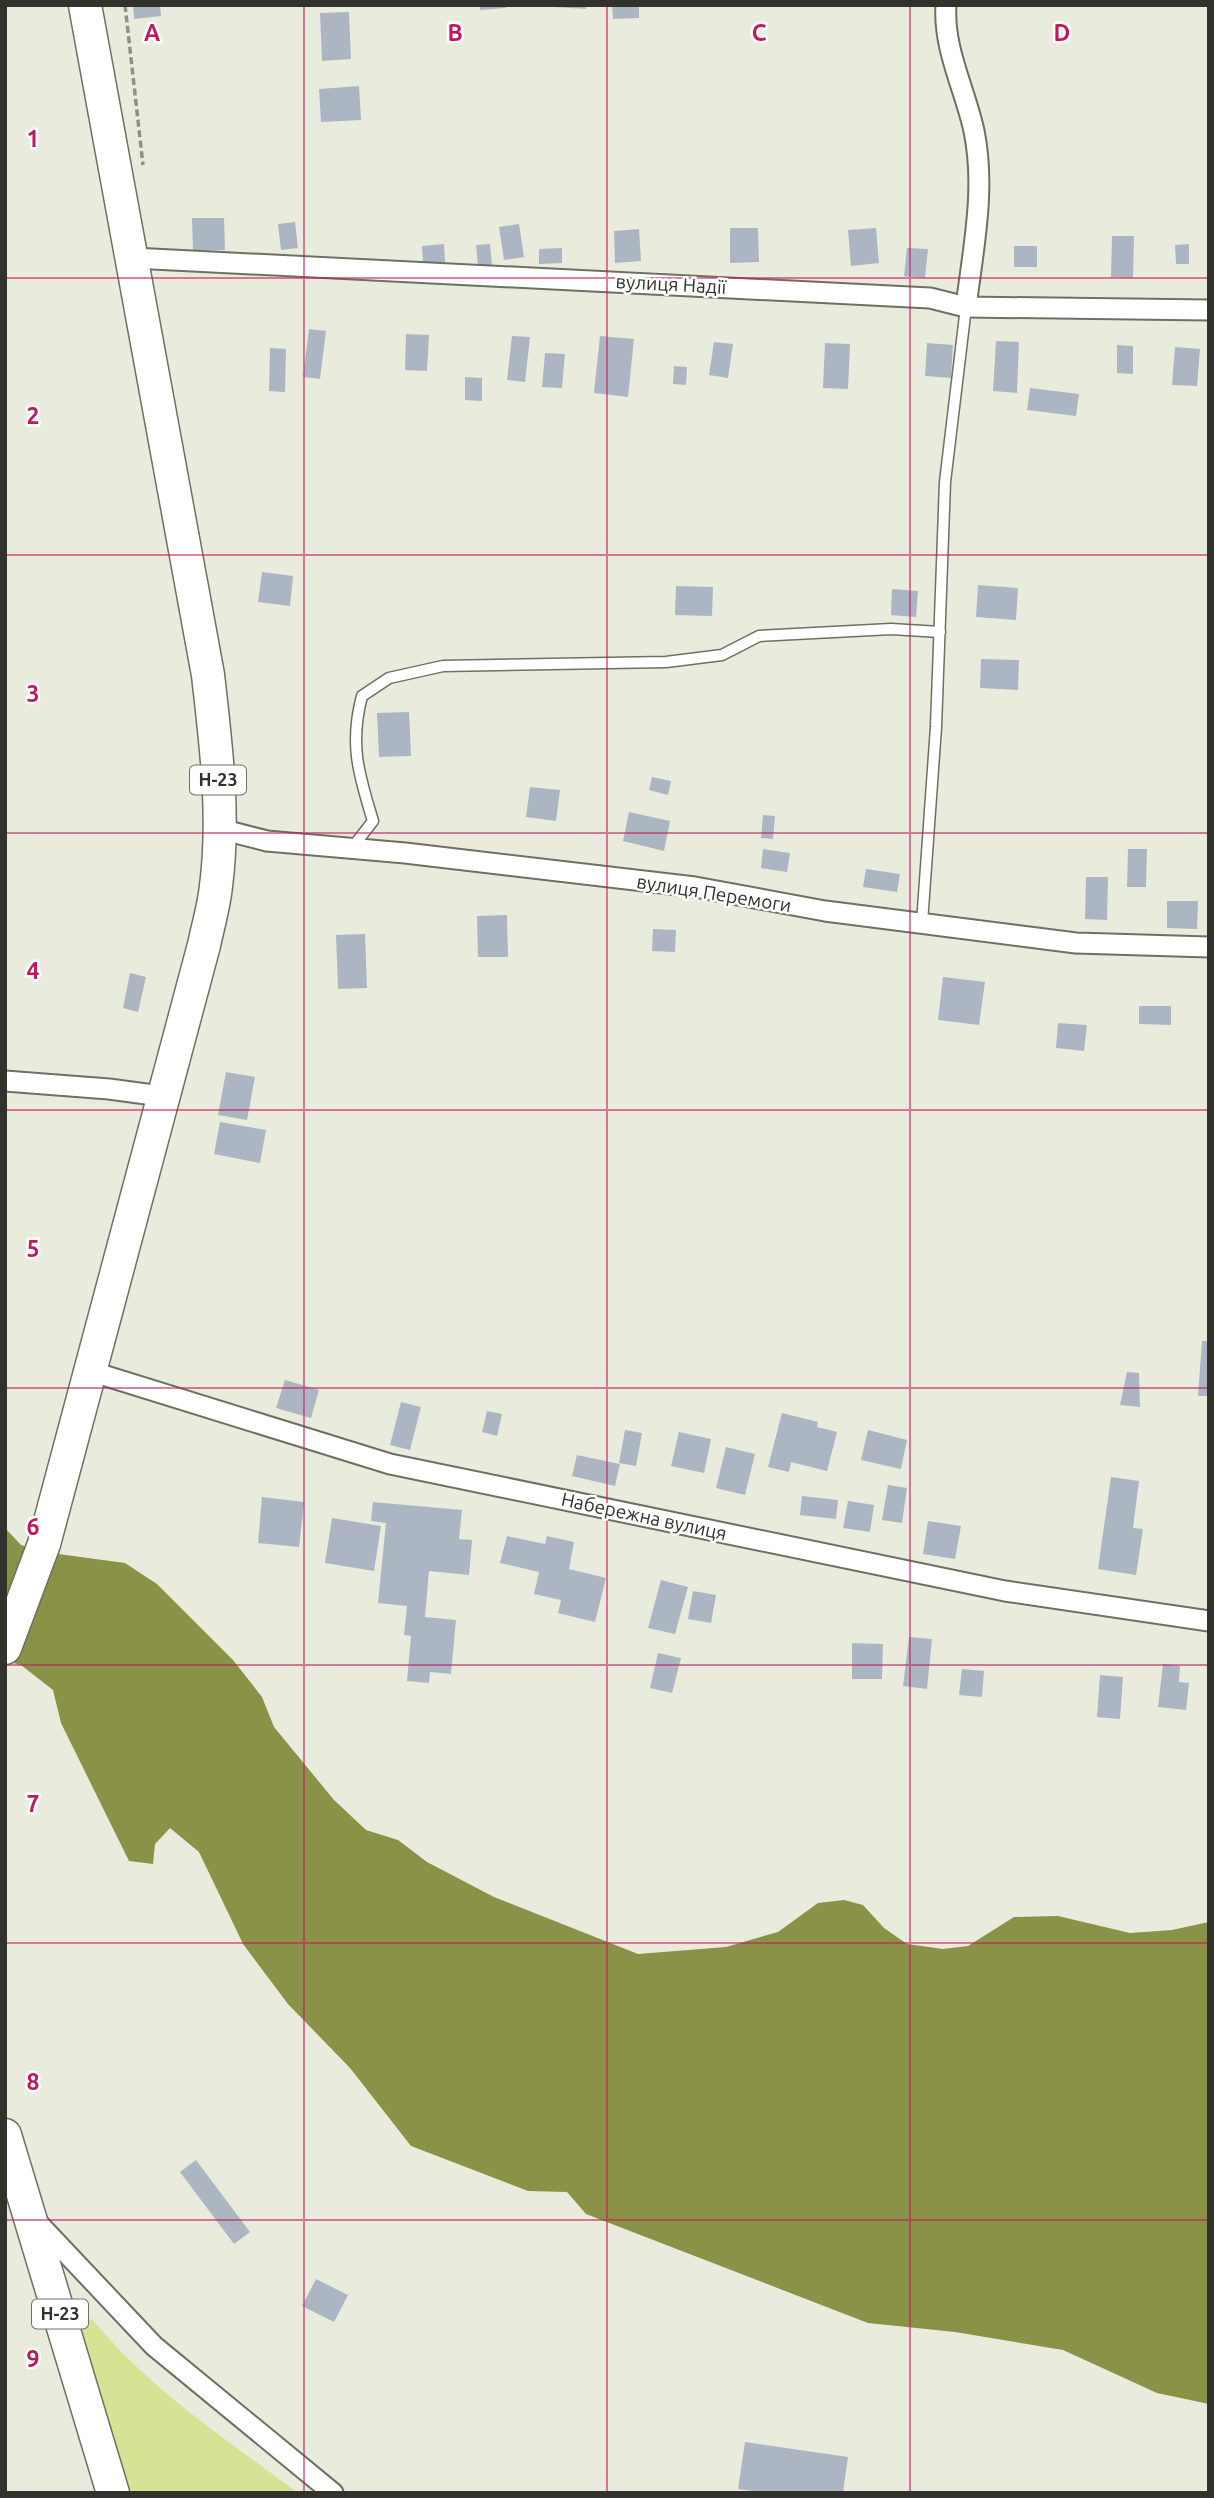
<svg xmlns="http://www.w3.org/2000/svg" width="1214" height="2498" viewBox="0 0 1214 2498" font-family="Ubuntu,sans-serif">
  <style>
    .green { fill: #d8e294 }
    .water { fill: #899246 }
    .building { fill: #acb6c3 }
    .lines { fill: none; stroke-linecap: round; stroke-linejoin: round }
    .service-casing { stroke: #6e7062; stroke-width: 13 }
    .minor-casing { stroke: #6e7062; stroke-width: 23 }
    .primary-casing { stroke: #6e7062; stroke-width: 35 }
    .path { stroke: #8f9186; stroke-width: 3.5; stroke-dasharray: 7 3.5; stroke-linecap: butt }
    .service { stroke: #fff; stroke-width: 10 }
    .minor { stroke: #fff; stroke-width: 19 }
    .primary { stroke: #fff; stroke-width: 32 }
    .grid { fill: none; stroke: #c2185b; stroke-width: 2; stroke-opacity: 0.55 }
    .labels { text-anchor: middle; stroke-width: 5; stroke-linejoin: round; paint-order: stroke }
    .shield { fill: #fff; stroke: #6f706b; stroke-width: 2 }
    .shield-label { font-size: 18px; font-weight: bold; fill: #31322c }
    .street-label { font-size: 19px; fill: #31322c; stroke: #fff }
    .grid-label { font-size: 23px; text-anchor: middle; font-weight: bold; fill: #c2185b; stroke: #fff; stroke-width: 5; stroke-linejoin: round; paint-order: stroke }
  </style>
  <rect width="100%" height="100%" fill="#e9ecdc"/>
  <path class="green" d="M92,2319C149,2389 226,2439 298,2493H126L72,2325Z"/>
  <polygon class="water" points="5,1528 21,1545 51,1553 125,1563 157,1584 233,1660 262,1697 274,1727 334,1800 366,1830 398,1840 427,1862 494,1897 638,1954 726,1947 778,1932 818,1903 844,1900 863,1905 884,1928 907,1944 943,1949 968,1946 1014,1917 1058,1916 1130,1933 1172,1930 1209,1922 1209,2404 1157,2393 1063,2350 955,2332 868,2323 586,2214 567,2192 528,2191 411,2146 350,2068 288,2004 243,1944 199,1852 170,1828 155,1844 153,1864 129,1861 61,1723 53,1690 21,1665 5,1661"/>
  <g class="building">
    <polygon points="133,5 160,5 161,16 134,19"/>
    <polygon points="480,5 506,5 506,8 480,10"/>
    <polygon points="554,5 586,5 586,9 554,7"/>
    <polygon points="612,5 639,5 639,18 613,19"/>
    <polygon points="349,12 351,59 322,61 320,13"/>
    <polygon points="359,86 361,120 321,122 319,89"/>
    <polygon points="192,218 224,218 225,250 193,251"/>
    <polygon points="295,222 298,248 281,250 278,224"/>
    <polygon points="519,224 524,257 504,260 499,227"/>
    <polygon points="730,228 758,228 759,262 730,263"/>
    <polygon points="876,228 879,263 851,266 848,230"/>
    <polygon points="639,229 641,261 615,263 614,231"/>
    <polygon points="1112,236 1134,236 1133,278 1111,277"/>
    <polygon points="444,244 445,263 423,264 422,246"/>
    <polygon points="490,244 492,265 478,266 476,245"/>
    <polygon points="1189,244 1189,264 1176,264 1175,245"/>
    <rect x="1014" y="246" width="23" height="21"/>
    <polygon points="562,248 562,263 539,264 539,249"/>
    <polygon points="907,248 928,249 925,278 904,276"/>
    <polygon points="309,329 326,331 320,379 303,377"/>
    <polygon points="406,334 429,335 427,371 405,370"/>
    <polygon points="512,336 530,337 525,382 507,380"/>
    <polygon points="600,336 634,339 628,397 594,393"/>
    <polygon points="996,341 1019,342 1017,393 993,391"/>
    <polygon points="714,342 733,344 728,378 709,375"/>
    <polygon points="825,343 850,344 848,389 823,388"/>
    <polygon points="927,343 953,345 951,378 925,376"/>
    <polygon points="1117,345 1133,346 1133,374 1117,373"/>
    <polygon points="1175,347 1200,349 1197,386 1172,385"/>
    <polygon points="270,348 286,349 285,392 269,391"/>
    <polygon points="545,353 565,354 562,388 542,387"/>
    <polygon points="674,366 687,367 686,385 673,384"/>
    <polygon points="465,377 482,378 482,401 465,400"/>
    <polygon points="1030,388 1079,394 1076,416 1027,410"/>
    <polygon points="262,572 293,576 290,606 258,602"/>
    <polygon points="978,585 1018,588 1016,620 976,617"/>
    <polygon points="676,586 713,587 712,616 675,615"/>
    <polygon points="892,589 918,591 916,617 891,615"/>
    <polygon points="981,659 1019,660 1018,690 980,688"/>
    <polygon points="409,712 411,756 379,757 377,713"/>
    <polygon points="652,777 671,781 668,795 649,790"/>
    <polygon points="530,787 560,790 556,821 526,817"/>
    <polygon points="629,812 670,821 664,851 623,841"/>
    <polygon points="763,815 775,816 773,839 761,838"/>
    <polygon points="763,849 790,853 787,872 761,868"/>
    <polygon points="1128,849 1147,849 1146,887 1127,887"/>
    <polygon points="866,869 900,874 897,892 863,887"/>
    <polygon points="1086,877 1108,877 1107,920 1085,919"/>
    <polygon points="1167,901 1198,901 1197,929 1167,928"/>
    <polygon points="507,915 508,957 478,957 477,916"/>
    <polygon points="653,929 676,930 675,952 652,951"/>
    <polygon points="365,934 367,988 338,989 336,935"/>
    <polygon points="130,973 146,977 138,1012 123,1008"/>
    <polygon points="943,977 985,982 979,1025 938,1020"/>
    <polygon points="1139,1006 1171,1006 1171,1025 1139,1024"/>
    <polygon points="1058,1023 1087,1025 1084,1051 1056,1048"/>
    <polygon points="226,1072 255,1077 247,1120 218,1115"/>
    <polygon points="220,1122 266,1130 260,1163 214,1154"/>
    <polygon points="1202,1341 1209,1341 1209,1396 1198,1396"/>
    <polygon points="1127,1372 1139,1373 1140,1407 1120,1405"/>
    <polygon points="285,1380 319,1390 311,1418 276,1408"/>
    <polygon points="401,1402 421,1407 410,1450 390,1445"/>
    <polygon points="487,1411 502,1414 497,1436 482,1432"/>
    <polygon points="782,1413 818,1422 817,1427 837,1432 827,1471 791,1462 789,1472 768,1467"/>
    <polygon points="625,1430 642,1433 636,1466 619,1463"/>
    <polygon points="868,1430 907,1440 901,1469 861,1460"/>
    <polygon points="679,1432 711,1439 704,1473 671,1466"/>
    <polygon points="726,1447 755,1454 745,1495 716,1488"/>
    <polygon points="577,1455 620,1464 615,1486 572,1476"/>
    <polygon points="1111,1477 1139,1481 1133,1528 1143,1529 1136,1575 1098,1569"/>
    <polygon points="888,1485 907,1488 902,1523 882,1520"/>
    <polygon points="802,1496 838,1500 836,1519 800,1515"/>
    <polygon points="262,1497 304,1502 299,1547 258,1543"/>
    <polygon points="848,1501 874,1505 870,1532 843,1528"/>
    <polygon points="373,1502 462,1510 459,1539 472,1540 469,1575 429,1571 425,1617 456,1620 451,1674 430,1672 429,1683 407,1681 411,1636 404,1635 407,1606 378,1603 386,1523 371,1521"/>
    <polygon points="332,1518 381,1526 374,1571 325,1563"/>
    <polygon points="928,1521 961,1526 955,1559 923,1554"/>
    <polygon points="507,1536 545,1544 547,1536 574,1542 569,1569 606,1578 595,1622 558,1613 561,1600 534,1594 539,1572 500,1563"/>
    <polygon points="661,1580 688,1587 675,1634 648,1628"/>
    <polygon points="693,1591 716,1595 711,1623 688,1619"/>
    <polygon points="909,1637 932,1639 927,1689 903,1686"/>
    <polygon points="852,1643 883,1644 882,1679 852,1679"/>
    <polygon points="658,1653 681,1658 672,1693 650,1688"/>
    <polygon points="1163,1664 1180,1666 1179,1682 1189,1683 1186,1710 1158,1707"/>
    <polygon points="962,1669 984,1671 982,1697 959,1695"/>
    <polygon points="1100,1675 1123,1677 1120,1719 1097,1717"/>
    <polygon points="196,2160 250,2232 234,2244 180,2172"/>
    <polygon points="316,2279 348,2295 334,2322 302,2306"/>
    <polygon points="745,2442 848,2457 843,2493 766,2493 738,2489"/>
  </g>
  <g class="lines">
    <defs>
      <g id="service">
        <path d="M352,848L373,821C359,775 349,745 362,696L389,678L443,666L666,662L722,655L759,636L891,629L940,632"/>
        <polyline points="922,923 936,727 945,482 966,307"/>
      </g>
      <g id="minor">
        <path d="M946,5C943,49 965,89 974,131C986,189 973,249 966,307"/>
        <polyline points="133,258 930,298 966,307 1209,310"/>
        <polyline points="220,829 267,841 405,853 695,887 825,911 1076,943 1209,947"/>
        <polyline points="5,1081 109,1089 161,1096"/>
        <polyline points="90,1371 390,1464 1005,1591 1209,1621"/>
        <polyline points="36,2221 154,2346 333,2493"/>
      </g>
      <g id="primary">
        <path d="M5,1648L44,1544L204,945C208,926 214,906 216,886C225,816 216,745 208,675L85,5"/>
        <polyline points="5,2135 113,2493"/>
      </g>
    </defs>
    <use href="#service" class="service-casing"/>
    <use href="#minor" class="minor-casing"/>
    <use href="#primary" class="primary-casing"/>
    <polyline class="path" points="125,5 143,165"/>
    <use href="#service" class="service"/>
    <use href="#minor" class="minor"/>
    <use href="#primary" class="primary"/>
  </g>
  <path class="grid" d="M304,5V2493M607,5V2493M910,5V2493M5,278H1209M5,555H1209M5,833H1209M5,1110H1209M5,1388H1209M5,1665H1209M5,1943H1209M5,2220H1209"/>
  <g class="labels">
    <g class="shield">
      <rect x="190" y="765.5" width="56" height="29" rx="5"/>
      <rect x="32" y="2299.5" width="56" height="29" rx="5"/>
    </g>
    <g class="shield-label">
      <text x="218" y="786">Н-23</text>
      <text x="60" y="2320">Н-23</text>
    </g>
    <g class="street-label">
      <text transform="translate(671 284) rotate(3)" y="7">вулиця Надії</text>
      <text transform="translate(714 893) rotate(9)" y="7">вулиця Перемоги</text>
      <text transform="translate(644 1516) rotate(12)" y="7">Набережна вулиця</text>
    </g>
  </g>
  <g class="grid-label">
    <text x="152" y="41">A</text>
    <text x="455" y="41">B</text>
    <text x="759" y="41">C</text>
    <text x="1062" y="41">D</text>
    <text x="33" y="147">1</text>
    <text x="33" y="424">2</text>
    <text x="33" y="702">3</text>
    <text x="33" y="979">4</text>
    <text x="33" y="1257">5</text>
    <text x="33" y="1535">6</text>
    <text x="33" y="1812">7</text>
    <text x="33" y="2090">8</text>
    <text x="33" y="2367">9</text>
  </g>
  <rect width="1214" height="2498" fill="none" stroke="#31322c" stroke-width="14"/>
</svg>
